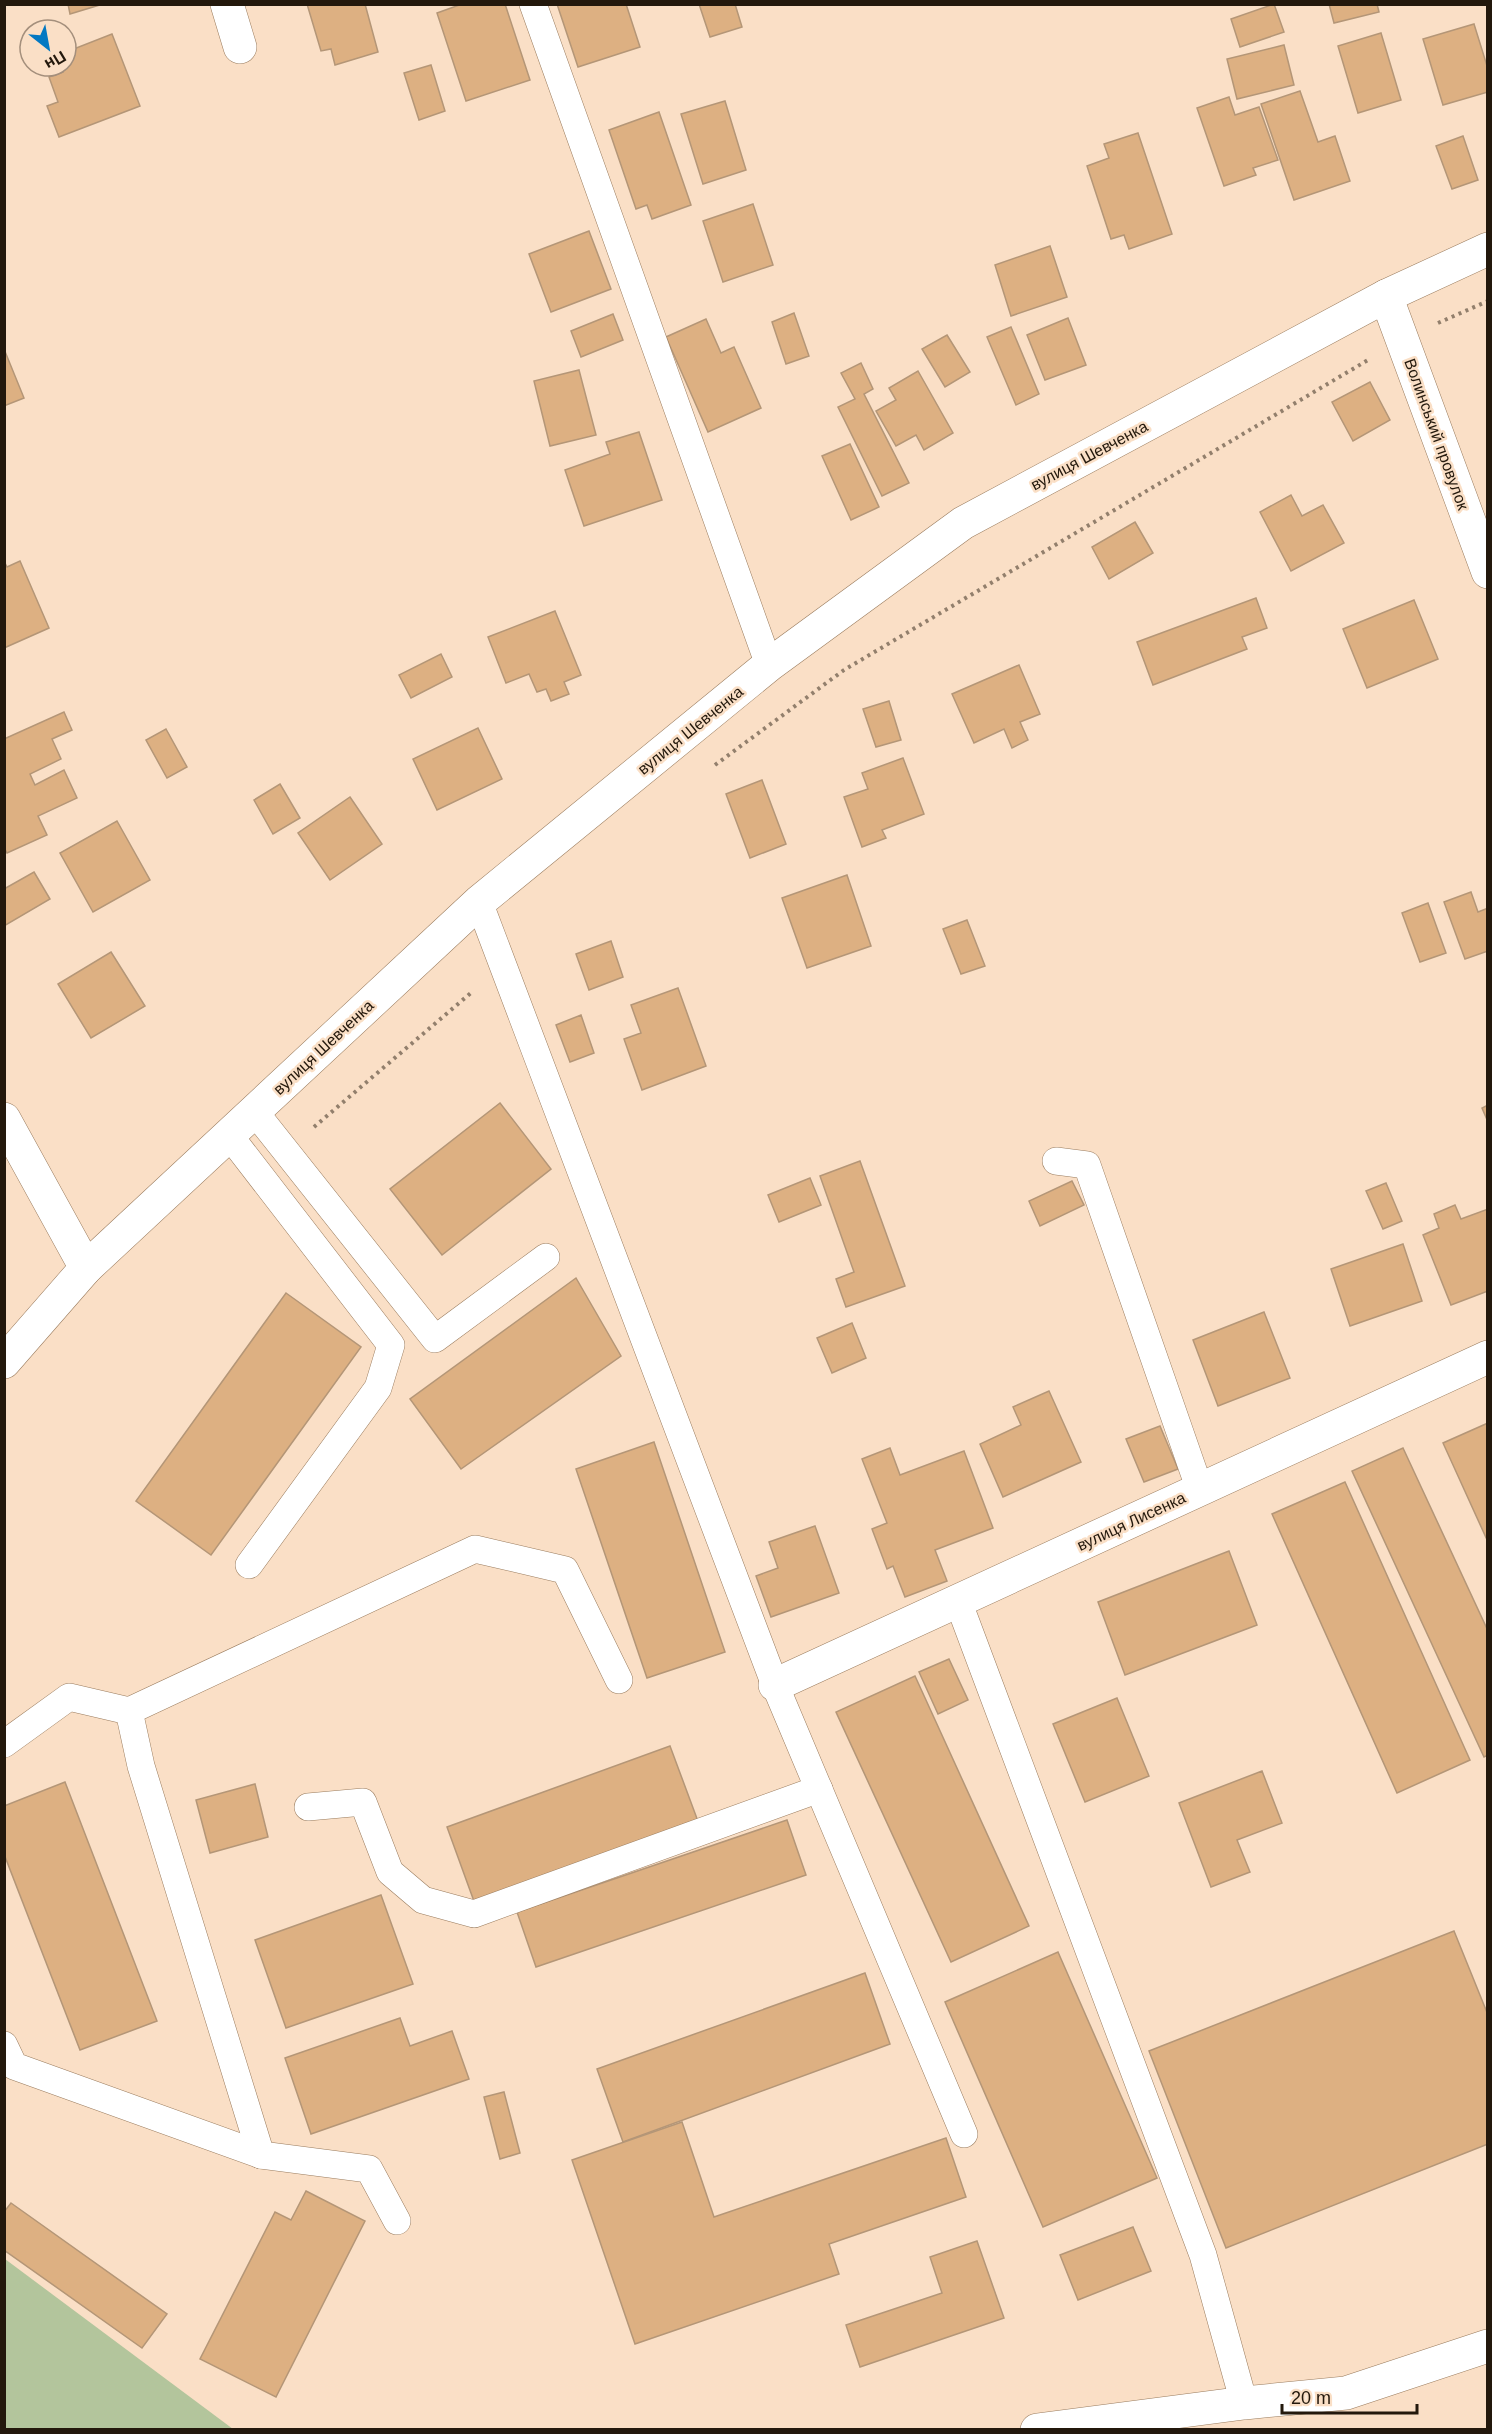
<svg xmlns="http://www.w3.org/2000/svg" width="1492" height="2434" viewBox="0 0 1492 2434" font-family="Helvetica,sans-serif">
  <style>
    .green { fill: #b3c59c }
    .building { fill: #ddb082; stroke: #b49677; stroke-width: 1.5 }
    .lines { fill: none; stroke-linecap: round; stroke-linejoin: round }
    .lane-casing { stroke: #9a7c5e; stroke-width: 28 }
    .street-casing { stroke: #9a7c5e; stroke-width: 34 }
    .secondary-casing { stroke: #9a7c5e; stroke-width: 34 }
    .path { stroke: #927f6c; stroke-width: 4; stroke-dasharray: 3 4.5; stroke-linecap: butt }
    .lane { stroke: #fff; stroke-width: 27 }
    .street { stroke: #fff; stroke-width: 33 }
    .secondary { stroke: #fff; stroke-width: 33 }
    .labels { text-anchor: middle; stroke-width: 5; stroke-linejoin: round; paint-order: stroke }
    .street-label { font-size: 16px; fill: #23180c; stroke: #fadfc6 }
  </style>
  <rect width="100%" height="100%" fill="#fadfc6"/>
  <polygon class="green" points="4,2259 5,2259 233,2429 5,2429"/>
  <g class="building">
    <polygon points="68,4 103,4 70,14"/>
    <polygon points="307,4 365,4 378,52 335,65 331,49 321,51"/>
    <polygon points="462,4 505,4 530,80 466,101 437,13"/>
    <polygon points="557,4 626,4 640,47 578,67"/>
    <polygon points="699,4 735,4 742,27 710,37"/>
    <polygon points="1274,4 1284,32 1240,47 1231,19"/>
    <polygon points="1329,4 1377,4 1379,12 1334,23"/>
    <polygon points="1474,24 1488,69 1488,92 1443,105 1423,39"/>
    <polygon points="1381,33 1401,100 1358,113 1338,46"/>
    <polygon points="112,34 140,106 59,137 47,106 58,102 49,77 63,72 61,66 66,66 66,52"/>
    <polygon points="1284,45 1294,85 1237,99 1227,59"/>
    <polygon points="431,65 445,111 419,120 404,73"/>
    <polygon points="1300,91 1318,142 1335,136 1350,181 1294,200 1261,104"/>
    <polygon points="1229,97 1235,115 1259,107 1278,160 1253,168 1256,175 1224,186 1197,108"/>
    <polygon points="725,101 746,170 703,184 681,114"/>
    <polygon points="659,112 691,205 652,219 647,205 636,209 609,130"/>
    <polygon points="1138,133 1172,234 1129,249 1124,235 1111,239 1087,166 1109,158 1104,144"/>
    <polygon points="1463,136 1478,180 1452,189 1436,146"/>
    <polygon points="753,204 773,265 723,282 703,221"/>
    <polygon points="589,231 611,289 551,312 529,254"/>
    <polygon points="1050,246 1067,297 1011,316 995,265"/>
    <polygon points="794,313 809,356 786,364 772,322"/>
    <polygon points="613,314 623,340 581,357 571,331"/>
    <polygon points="1068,318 1086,365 1045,380 1027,335"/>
    <polygon points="706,319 721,353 734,347 761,408 708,432 666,337"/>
    <polygon points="1011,327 1039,394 1016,405 987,337"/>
    <polygon points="947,335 970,372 945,387 922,349"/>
    <polygon points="4,349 24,398 4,406"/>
    <polygon points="861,363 873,389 864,394 909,483 882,496 838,407 855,399 841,373"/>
    <polygon points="579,370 596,435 550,446 534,381"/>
    <polygon points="918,371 953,433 924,450 916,435 896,446 876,411 896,400 889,388"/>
    <polygon points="1370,382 1390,420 1353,441 1332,402"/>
    <polygon points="639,432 662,500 584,526 565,470 610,454 606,442"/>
    <polygon points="850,444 879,507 851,520 822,456"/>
    <polygon points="1291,495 1302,516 1323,505 1344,543 1291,571 1260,512"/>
    <polygon points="1135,522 1153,553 1109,579 1092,547"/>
    <polygon points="4,561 7,567 20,561 49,628 4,648"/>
    <polygon points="1256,598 1267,628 1242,637 1247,649 1153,685 1137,642"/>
    <polygon points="1414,600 1438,659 1367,688 1343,629"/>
    <polygon points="555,611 581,675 564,682 569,694 551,701 546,689 537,692 529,674 506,683 488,637"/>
    <polygon points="441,654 452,677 411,698 399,675"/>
    <polygon points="1019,665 1040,714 1020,722 1028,740 1012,748 1004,729 974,743 952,694"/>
    <polygon points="889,701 901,740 876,747 863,709"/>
    <polygon points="64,712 72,730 52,739 61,759 30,774 35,785 64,770 77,798 38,816 47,835 7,853 4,848 4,739"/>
    <polygon points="478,728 502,779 437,810 413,759"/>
    <polygon points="166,729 187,767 167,778 146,740"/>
    <polygon points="903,758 924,814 882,830 886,838 862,847 844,797 868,789 862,773"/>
    <polygon points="762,780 786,844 750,858 726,794"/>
    <polygon points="280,784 300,818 273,834 254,800"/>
    <polygon points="350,797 382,844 330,880 298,833"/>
    <polygon points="117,821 150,880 93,912 60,853"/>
    <polygon points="34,872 50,899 4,926 4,889"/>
    <polygon points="847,875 871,946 807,968 782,898"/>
    <polygon points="1471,892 1478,912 1488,908 1488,951 1465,959 1444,902"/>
    <polygon points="1428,903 1446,953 1420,962 1402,913"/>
    <polygon points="967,920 985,966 961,974 943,929"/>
    <polygon points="611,941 623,977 589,990 576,954"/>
    <polygon points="111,952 145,1006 91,1038 58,984"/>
    <polygon points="678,988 706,1066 642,1090 624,1039 641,1033 631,1005"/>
    <polygon points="581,1015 594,1053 570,1062 556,1025"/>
    <polygon points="500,1103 551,1169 442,1255 390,1189"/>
    <polygon points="1488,1105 1488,1122 1482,1108"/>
    <polygon points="860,1161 905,1286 846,1307 836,1279 854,1272 820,1176"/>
    <polygon points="810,1178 821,1205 779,1222 768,1195"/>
    <polygon points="1072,1181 1084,1205 1040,1226 1029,1201"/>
    <polygon points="1386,1183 1402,1221 1383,1229 1366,1191"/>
    <polygon points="1455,1205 1461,1219 1488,1209 1488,1291 1451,1305 1423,1235 1439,1228 1434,1214"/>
    <polygon points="1403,1244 1422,1301 1350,1326 1331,1269"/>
    <polygon points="576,1278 621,1356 461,1469 410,1399"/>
    <polygon points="286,1293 361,1347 211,1555 136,1501"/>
    <polygon points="1264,1312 1290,1378 1218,1406 1193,1340"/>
    <polygon points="852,1323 866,1358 832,1373 817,1338"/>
    <polygon points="1049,1391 1081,1462 1003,1497 980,1444 1021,1425 1013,1407"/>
    <polygon points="1488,1423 1488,1542 1443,1443"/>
    <polygon points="1160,1426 1178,1469 1144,1482 1126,1439"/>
    <polygon points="654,1442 725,1652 647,1678 576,1469"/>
    <polygon points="890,1448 900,1475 964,1451 993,1528 935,1550 947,1581 905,1597 893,1566 887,1569 872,1529 887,1523 862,1459"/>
    <polygon points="1403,1448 1488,1631 1488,1755 1484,1757 1352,1471"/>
    <polygon points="1345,1482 1470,1760 1397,1793 1272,1514"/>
    <polygon points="815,1526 839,1593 771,1617 756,1576 778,1568 769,1542"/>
    <polygon points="1229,1551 1257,1625 1125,1675 1098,1602"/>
    <polygon points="949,1659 968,1700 938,1714 919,1672"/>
    <polygon points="915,1676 1029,1926 951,1962 836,1712"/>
    <polygon points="1117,1698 1149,1776 1085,1802 1053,1724"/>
    <polygon points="670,1746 699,1824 475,1904 447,1827"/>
    <polygon points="1262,1771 1282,1823 1237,1840 1250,1872 1211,1887 1179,1803"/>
    <polygon points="65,1782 157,2021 80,2050 4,1854 4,1806"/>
    <polygon points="255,1784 268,1837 210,1853 196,1800"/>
    <polygon points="787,1820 806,1875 536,1967 517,1912"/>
    <polygon points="381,1895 413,1984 286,2028 255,1940"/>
    <polygon points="1454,1931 1488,2015 1488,2144 1226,2248 1149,2051"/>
    <polygon points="1058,1952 1157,2178 1043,2227 945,2002"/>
    <polygon points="865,1973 890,2044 623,2142 597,2069"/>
    <polygon points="400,2018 410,2046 452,2031 469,2079 311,2134 285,2058"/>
    <polygon points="504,2092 520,2153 500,2159 484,2097"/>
    <polygon points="682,2122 714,2217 946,2138 966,2197 829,2244 839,2274 635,2344 572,2160"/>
    <polygon points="306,2191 365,2221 276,2397 200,2359 275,2212 291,2220"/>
    <polygon points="11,2203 167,2314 142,2348 4,2250 4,2212"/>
    <polygon points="1133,2227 1151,2271 1078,2300 1060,2255"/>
    <polygon points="977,2241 1004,2318 860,2367 846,2325 942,2293 930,2257"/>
  </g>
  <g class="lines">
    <defs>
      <g id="lane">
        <polyline points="533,4 769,665"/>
        <polyline points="479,902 775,1685 964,2134"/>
        <polyline points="254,1111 435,1339 546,1257"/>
        <polyline points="229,1135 391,1345 378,1388 249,1565"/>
        <polyline points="1056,1161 1087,1165 1200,1490"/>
        <polyline points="958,1601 1203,2255 1244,2403"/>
        <polyline points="4,1744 69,1697 129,1711"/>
        <polyline points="308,1807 363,1802 390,1872 423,1900 474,1914 819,1789"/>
        <polyline points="4,2045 14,2066 261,2155"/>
        <polyline points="397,2221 369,2169 261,2155 141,1766 129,1711 475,1549 565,1570 619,1680"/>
      </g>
      <g id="street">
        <polyline points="227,4 240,47"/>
        <polyline points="1386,296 1488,572"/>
        <polyline points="4,1119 86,1268"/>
        <polyline points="775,1685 1488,1357"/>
        <polyline points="1037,2430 1244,2403 1346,2393 1488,2346"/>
      </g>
      <polyline id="secondary" points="4,1362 86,1268 479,902 769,665 963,523 1386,296 1488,249"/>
    </defs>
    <use href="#lane" class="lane-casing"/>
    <use href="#street" class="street-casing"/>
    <use href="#secondary" class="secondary-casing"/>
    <g class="path">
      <polyline points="1438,323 1488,301"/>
      <polyline points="715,765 844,670 1368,360"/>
      <polyline points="314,1127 472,992"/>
    </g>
    <use href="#lane" class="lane"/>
    <use href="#street" class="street"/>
    <use href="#secondary" class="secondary"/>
  </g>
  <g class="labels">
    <g class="street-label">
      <text transform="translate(1437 434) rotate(70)" y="6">Волинський провулок</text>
      <text transform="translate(1089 455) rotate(-28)" y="6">вулиця Шевченка</text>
      <text transform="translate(690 730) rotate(-39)" y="6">вулиця Шевченка</text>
      <text transform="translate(323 1047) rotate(-43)" y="6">вулиця Шевченка</text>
      <text transform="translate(1131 1521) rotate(-25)" y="6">вулиця Лисенка</text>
    </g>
  </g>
  <rect width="1492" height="2434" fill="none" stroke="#23180c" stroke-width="12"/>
  <g transform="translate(48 48) rotate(149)"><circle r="28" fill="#fadfc6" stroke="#a48f7c" stroke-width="1.5"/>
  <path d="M0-4.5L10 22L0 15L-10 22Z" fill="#0378c2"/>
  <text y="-9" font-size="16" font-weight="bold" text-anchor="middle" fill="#23180c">Пн</text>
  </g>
  <path d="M1282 2404v9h135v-9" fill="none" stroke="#23180c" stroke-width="3"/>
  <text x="1291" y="2404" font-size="18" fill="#23180c" stroke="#fadfc6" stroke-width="4.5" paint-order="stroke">20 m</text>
</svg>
